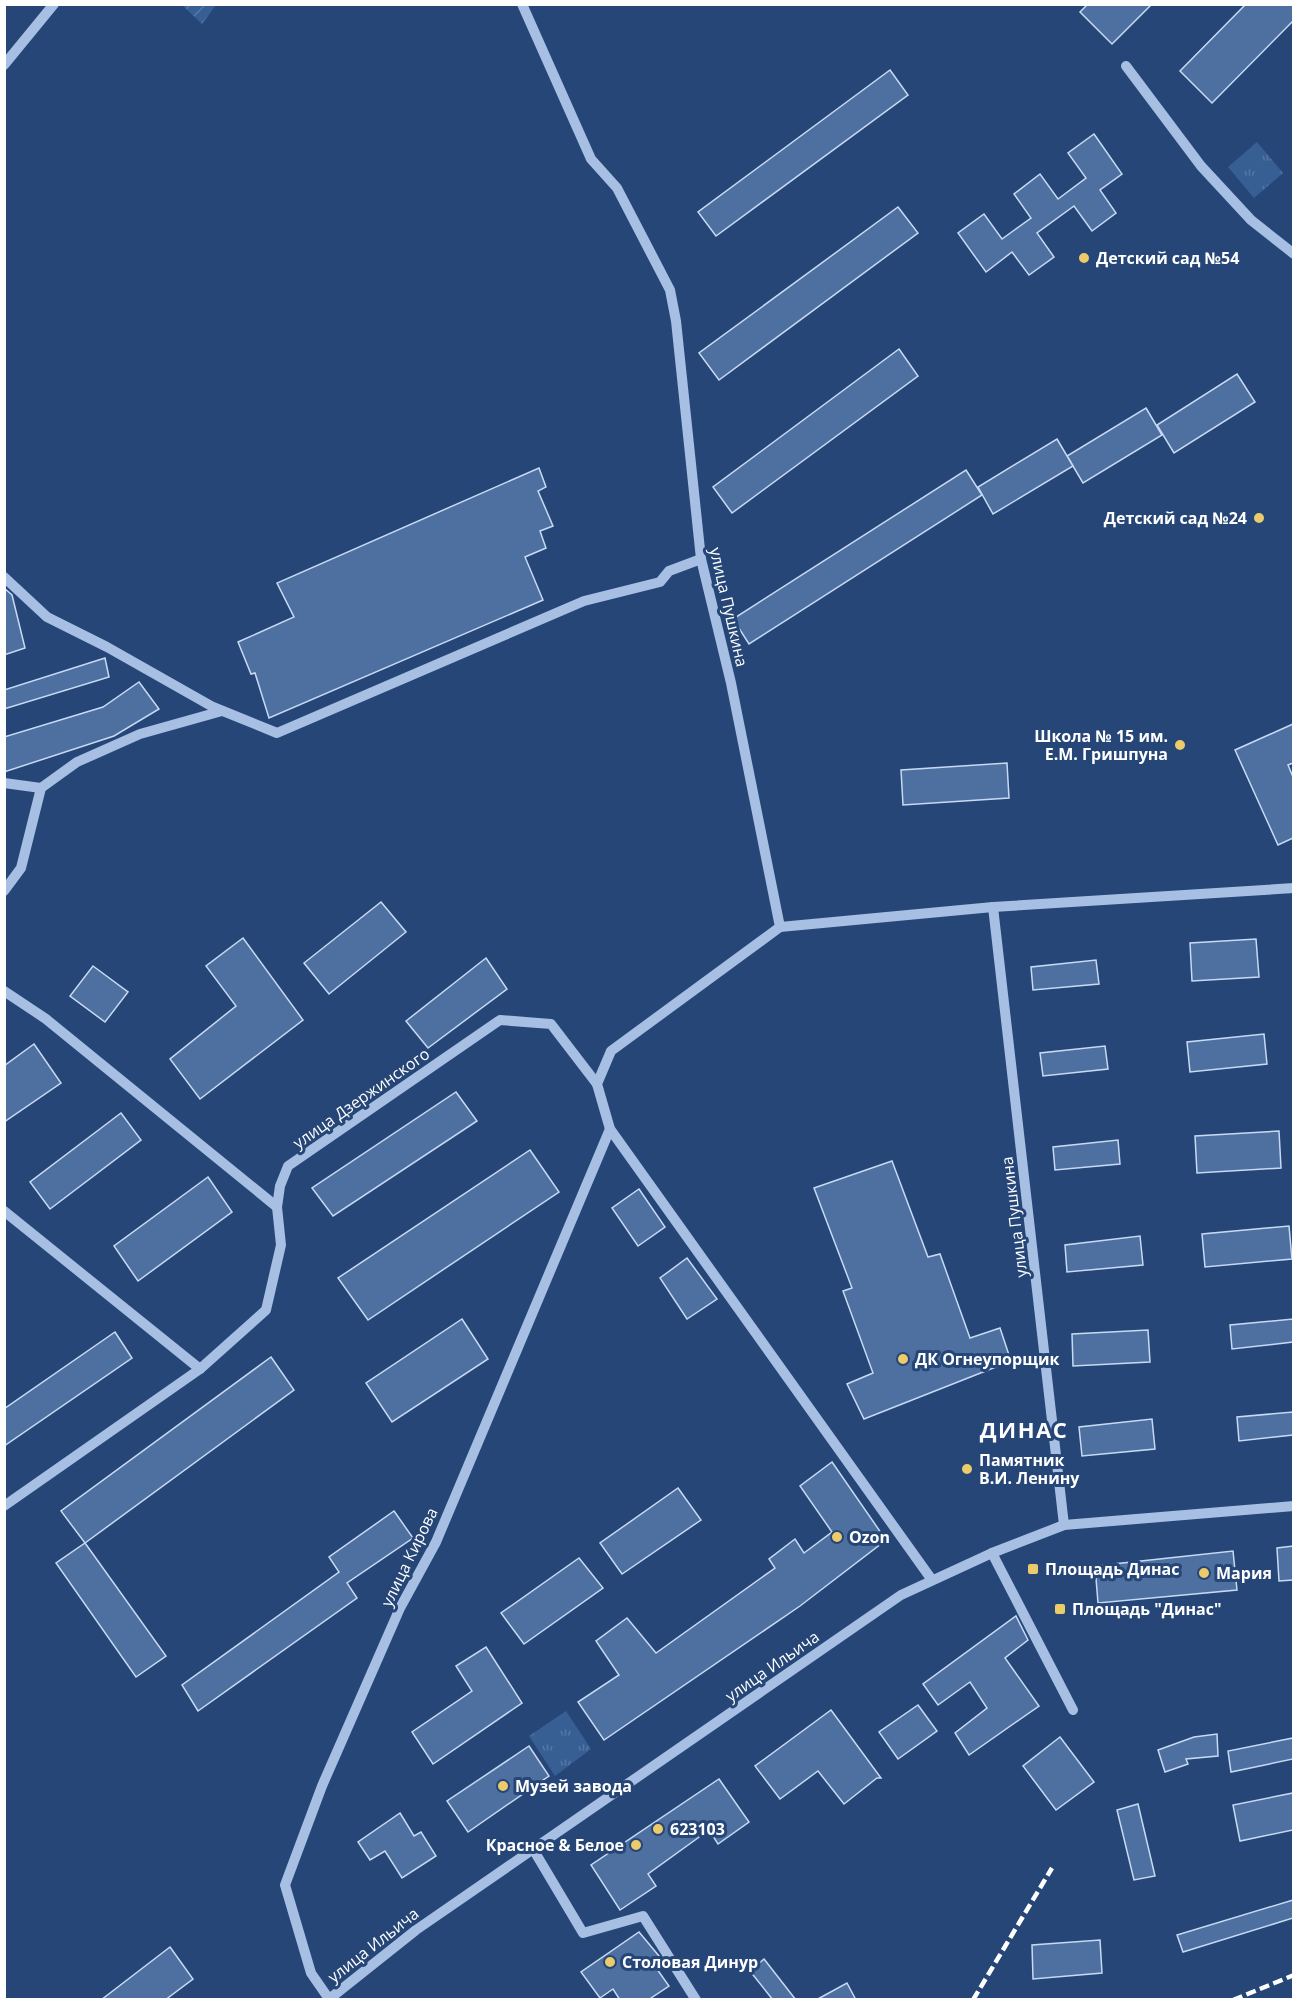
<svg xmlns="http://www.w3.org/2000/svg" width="1298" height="2004" viewBox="0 0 1298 2004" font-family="'Open Sans',sans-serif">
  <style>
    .park { fill: url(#park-tufts) }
    .garden { fill: url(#garden-furrows) }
    .building { fill: #4d70a1; stroke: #c8daf3; stroke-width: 1.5 }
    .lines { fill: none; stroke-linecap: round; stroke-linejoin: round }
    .minor { stroke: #a6bfe3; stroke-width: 10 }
    .rail { stroke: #fff; stroke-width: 4.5; stroke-dasharray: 10 4.5; stroke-linecap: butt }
    .poi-dot { fill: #eccb6a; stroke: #254677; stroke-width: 2 }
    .labels { text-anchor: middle; stroke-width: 6; stroke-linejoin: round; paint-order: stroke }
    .poi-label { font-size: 16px; font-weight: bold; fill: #fff; stroke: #254677; text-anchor: start }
    .street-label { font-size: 16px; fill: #fff; stroke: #254677 }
    .district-label { font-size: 22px; font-weight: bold; letter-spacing: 1.5px; fill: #fff; stroke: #254677 }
  </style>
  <defs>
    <pattern id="park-tufts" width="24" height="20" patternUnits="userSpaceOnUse" patternTransform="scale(1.5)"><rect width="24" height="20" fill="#385f94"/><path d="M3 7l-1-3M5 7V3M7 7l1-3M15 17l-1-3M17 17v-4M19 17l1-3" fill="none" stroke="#5677a4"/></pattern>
    <pattern id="garden-furrows" width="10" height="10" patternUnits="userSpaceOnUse" patternTransform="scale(1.5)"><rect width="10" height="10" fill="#385f94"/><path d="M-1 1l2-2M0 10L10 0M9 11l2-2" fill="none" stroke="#5677a4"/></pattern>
  </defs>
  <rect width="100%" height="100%" fill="#254677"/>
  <g class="park">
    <polygon points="1257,142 1283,173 1254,198 1228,167"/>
    <polygon points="566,1711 591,1749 555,1776 529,1736"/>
  </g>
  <polygon class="garden" points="182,5 216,5 202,24"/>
  <g class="building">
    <polygon points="1088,4 1152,4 1112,44 1080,12"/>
    <polygon points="1246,4 1293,4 1293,21 1212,103 1180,71"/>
    <polygon points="890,70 908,95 716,236 698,212"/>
    <polygon points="1094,134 1122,174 1100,190 1116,213 1092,231 1074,206 1037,233 1054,257 1029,275 1012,252 986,272 958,233 984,214 1002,239 1031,218 1014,194 1040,174 1058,199 1086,178 1068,153"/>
    <polygon points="898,207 918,233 719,380 699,353"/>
    <polygon points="899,349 918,376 732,513 713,487"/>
    <polygon points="1237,374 1255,402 1174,453 1157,425"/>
    <polygon points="1146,408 1162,435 1083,483 1067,456"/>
    <polygon points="1057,439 1073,466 993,514 978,487"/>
    <polygon points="539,468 546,487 538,491 553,526 540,531 546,548 525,557 543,600 269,718 255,673 251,674 238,642 294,617 277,583"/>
    <polygon points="966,470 982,495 749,644 733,619"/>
    <polygon points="4,588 12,595 25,648 4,655"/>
    <polygon points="105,658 109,677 4,709 4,690"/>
    <polygon points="139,682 159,709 114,736 4,772 4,737 103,707"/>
    <polygon points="1293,724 1293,763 1288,765 1293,777 1293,838 1278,845 1235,750"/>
    <polygon points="1007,763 1009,798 903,805 901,770"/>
    <polygon points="381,902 406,932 329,994 304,963"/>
    <polygon points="243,938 303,1020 200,1099 170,1059 236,1006 206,966"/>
    <polygon points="1256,939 1259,977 1192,981 1190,943"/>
    <polygon points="486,958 507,989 428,1048 406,1021"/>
    <polygon points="1096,960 1099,984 1033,990 1031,967"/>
    <polygon points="93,966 128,992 105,1022 70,996"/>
    <polygon points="1264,1034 1267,1064 1190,1072 1187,1042"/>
    <polygon points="34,1044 61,1083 4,1122 4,1066"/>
    <polygon points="1105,1046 1108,1069 1043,1076 1040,1053"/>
    <polygon points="456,1092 477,1121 333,1216 312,1188"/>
    <polygon points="121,1113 141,1140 50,1209 30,1182"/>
    <polygon points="1279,1131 1281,1168 1197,1173 1195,1136"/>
    <polygon points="1118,1140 1120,1164 1055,1170 1053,1147"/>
    <polygon points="530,1150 559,1192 368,1320 338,1278"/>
    <polygon points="892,1161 928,1257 940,1254 970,1338 1000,1328 1011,1361 864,1419 847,1384 873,1373 843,1291 852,1288 814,1188"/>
    <polygon points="208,1177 232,1212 138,1281 114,1246"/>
    <polygon points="639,1189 665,1227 638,1246 612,1208"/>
    <polygon points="1289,1226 1292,1259 1205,1267 1202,1234"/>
    <polygon points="1140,1236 1143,1265 1067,1272 1065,1245"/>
    <polygon points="687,1258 717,1299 687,1319 660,1278"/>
    <polygon points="462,1319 488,1359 392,1422 366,1383"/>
    <polygon points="1293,1319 1293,1342 1232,1349 1230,1325"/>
    <polygon points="1148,1330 1150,1362 1073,1366 1072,1334"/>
    <polygon points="115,1332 132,1358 4,1446 4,1409"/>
    <polygon points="271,1357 294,1390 85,1543 61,1511"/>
    <polygon points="1293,1412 1293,1435 1239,1441 1237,1417"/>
    <polygon points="1152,1419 1155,1449 1082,1456 1079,1427"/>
    <polygon points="832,1462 886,1540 800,1606 604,1740 578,1702 619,1675 596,1641 627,1618 656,1653 775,1568 769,1559 795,1539 804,1553 832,1532 800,1486"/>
    <polygon points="678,1488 701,1520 622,1574 600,1543"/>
    <polygon points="394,1511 413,1538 347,1583 357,1598 198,1711 182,1685 339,1572 329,1557"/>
    <polygon points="85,1543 166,1656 136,1677 56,1563"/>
    <polygon points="1293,1546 1293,1580 1279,1581 1277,1548"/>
    <polygon points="1233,1551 1237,1590 1098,1603 1095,1566"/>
    <polygon points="579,1558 603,1588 524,1644 501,1613"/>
    <polygon points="1016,1616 1028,1640 1005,1658 1039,1706 969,1755 955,1733 987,1708 970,1682 938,1705 923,1684"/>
    <polygon points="486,1647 522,1703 433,1764 412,1732 472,1691 456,1666"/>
    <polygon points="918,1705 937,1731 898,1759 879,1732"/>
    <polygon points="831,1710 881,1778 877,1778 844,1804 818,1771 780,1799 755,1766"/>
    <polygon points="1217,1734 1218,1756 1186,1759 1188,1764 1165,1772 1158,1750 1194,1737"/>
    <polygon points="1060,1737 1094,1782 1056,1810 1023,1766"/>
    <polygon points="1293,1738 1293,1759 1231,1772 1228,1751"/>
    <polygon points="529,1746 549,1776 468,1832 447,1801"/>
    <polygon points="719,1779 749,1822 718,1844 709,1830 648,1874 656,1886 620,1910 591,1865"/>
    <polygon points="1293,1793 1293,1830 1240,1841 1233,1805"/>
    <polygon points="1138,1804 1155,1876 1134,1880 1117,1810"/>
    <polygon points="400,1813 414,1836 421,1832 436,1856 402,1878 385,1851 370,1860 358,1842"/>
    <polygon points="1293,1900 1293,1918 1183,1952 1177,1935"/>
    <polygon points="639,1932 659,1956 652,1962 669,1986 648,2000 620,2000 613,1989 600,1998 581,1972"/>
    <polygon points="1100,1940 1102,1973 1033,1979 1032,1945"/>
    <polygon points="170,1947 193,1979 165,2000 101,2000"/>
    <polygon points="764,1959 796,2000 773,2000 750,1971"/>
    <polygon points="847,1983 856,2000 816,2000"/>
  </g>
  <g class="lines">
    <g class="minor">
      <polyline points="522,4 591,159 617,188 670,290 676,321 701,559 731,683 780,927"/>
      <polyline points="4,65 54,4"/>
      <polyline points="1126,66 1201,166 1251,220 1294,254"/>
      <polyline points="4,577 47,617 107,647 213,707 277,733 584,601 660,582 669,571 701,559"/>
      <polyline points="4,783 41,788"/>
      <polyline points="4,891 21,868 41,788 77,762 140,734 222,711"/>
      <polyline points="993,907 1064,1525"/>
      <polyline points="4,991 46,1019 277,1207"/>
      <polyline points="4,1211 200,1369"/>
      <polyline points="4,1506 200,1369 266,1310 281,1245 277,1207 280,1186 288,1166 500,1020 551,1024 597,1084"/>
      <polyline points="992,1553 1073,1710"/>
      <polyline points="932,1580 610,1129 597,1084 611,1051 780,927 993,907 1294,888"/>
      <polyline points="533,1849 583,1933 643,1916 696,2000"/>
      <polyline points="329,1999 311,1973 285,1885 322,1786 400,1608 436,1542 610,1129"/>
      <polyline points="328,2000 416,1930 901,1595 992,1553 1064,1525 1294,1506"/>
    </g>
    <g class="rail">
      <polyline points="973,2000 1052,1868"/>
      <polyline points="1233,2000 1294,1975"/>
    </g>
  </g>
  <g class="poi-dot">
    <circle cx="1084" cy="258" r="6"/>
    <circle cx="1259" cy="518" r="6"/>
    <circle cx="1180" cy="745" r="6"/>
    <circle cx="903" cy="1359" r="6"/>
    <circle cx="967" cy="1469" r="6"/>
    <circle cx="837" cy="1537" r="6"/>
    <rect x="1027" y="1563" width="12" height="12" rx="3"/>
    <circle cx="1204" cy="1573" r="6"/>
    <rect x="1054" y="1603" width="12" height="12" rx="3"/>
    <circle cx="503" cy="1786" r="6"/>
    <circle cx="658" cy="1829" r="6"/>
    <circle cx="636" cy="1845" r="6"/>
    <circle cx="610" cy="1962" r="6"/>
  </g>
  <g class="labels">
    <g class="poi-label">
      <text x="1096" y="264">Детский сад №54</text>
      <text x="1247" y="524" text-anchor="end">Детский сад №24</text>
      <text x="1168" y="742" text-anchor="end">Школа № 15 им.<tspan x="1168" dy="18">Е.М. Гришпуна</tspan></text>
      <text x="915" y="1365">ДК Огнеупорщик</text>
      <text x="979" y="1466">Памятник<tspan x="979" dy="18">В.И. Ленину</tspan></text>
      <text x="849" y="1543">Ozon</text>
      <text x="1045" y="1575">Площадь Динас</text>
      <text x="1216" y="1579">Мария</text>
      <text x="1072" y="1615">Площадь "Динас"</text>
      <text x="515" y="1792">Музей завода</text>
      <text x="670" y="1835">623103</text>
      <text x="624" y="1851" text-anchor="end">Красное &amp; Белое</text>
      <text x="622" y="1968">Столовая Динур</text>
    </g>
    <g class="street-label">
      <text transform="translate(729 607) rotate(77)" y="6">улица Пушкина</text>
      <text transform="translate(361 1098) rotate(-35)" y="6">улица Дзержинского</text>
      <text transform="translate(1014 1217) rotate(-97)" y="6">улица Пушкина</text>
      <text transform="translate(409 1557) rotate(-64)" y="6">улица Кирова</text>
      <text transform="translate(772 1666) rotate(-35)" y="6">улица Ильича</text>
      <text transform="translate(373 1945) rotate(-38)" y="6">улица Ильича</text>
    </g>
    <g class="district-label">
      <text x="1024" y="1438">ДИНАС</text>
    </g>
  </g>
  <rect width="1298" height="2004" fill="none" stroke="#ffffff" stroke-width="12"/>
</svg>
